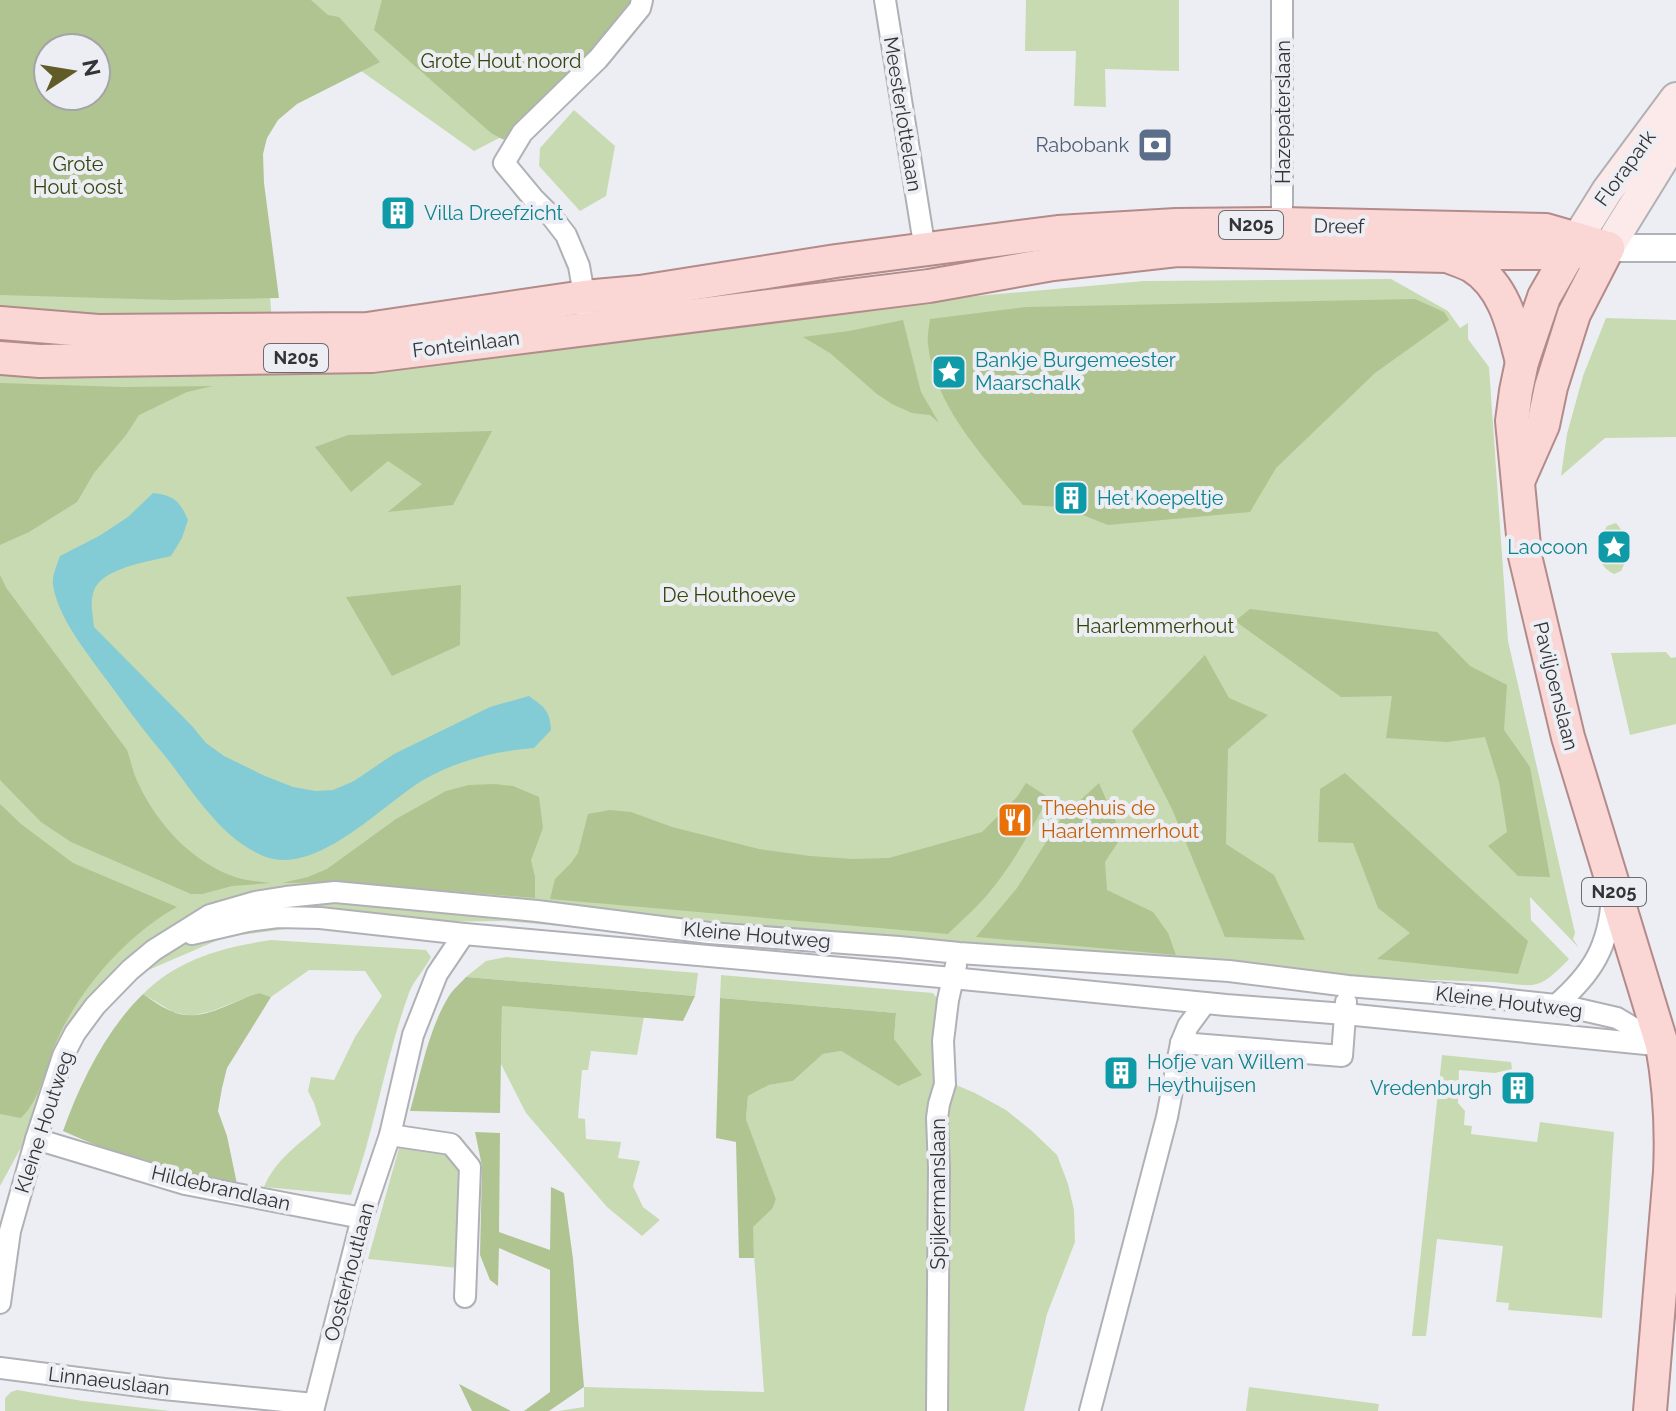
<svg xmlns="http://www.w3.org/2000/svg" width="1676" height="1411" viewBox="0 0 1676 1411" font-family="Raleway,sans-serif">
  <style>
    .green { fill: #c8dab1; fill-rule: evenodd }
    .forest { fill: #afc490; fill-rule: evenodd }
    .water { fill: #83ccd5 }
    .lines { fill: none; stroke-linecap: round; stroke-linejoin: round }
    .minor-casing { stroke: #b0b1b6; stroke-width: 24 }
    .tertiary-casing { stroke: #b0b1b6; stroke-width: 30 }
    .secondary-casing { stroke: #b0b1b6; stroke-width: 34 }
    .primary-casing { stroke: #b28b8a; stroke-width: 36 }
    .minor { stroke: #fff; stroke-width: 20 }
    .tertiary { stroke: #fff; stroke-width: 26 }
    .secondary { stroke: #fceaea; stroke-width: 30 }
    .primary { stroke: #fad6d4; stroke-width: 32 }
    .labels { text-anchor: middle; stroke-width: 8; stroke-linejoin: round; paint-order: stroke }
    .shield { fill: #edeef4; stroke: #6b6c6f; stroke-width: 2 }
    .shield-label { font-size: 18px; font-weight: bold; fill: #333436 }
    .park-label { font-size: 20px; fill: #32450b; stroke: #edeef4 }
    .street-label { font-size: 20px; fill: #333436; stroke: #edeef4 }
    .service-label { font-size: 20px; fill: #4e5e75; stroke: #edeef4; text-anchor: end }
    .culture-label { font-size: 20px; fill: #0d838f; stroke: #edeef4; text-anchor: start }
    .food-label { font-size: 20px; fill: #c56008; stroke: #edeef4; text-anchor: start }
  </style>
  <rect width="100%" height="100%" fill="#edeef4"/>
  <g class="green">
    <path d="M0,0H626L511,132L474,151L357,68L275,110L254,171L264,231L272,320L887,304L1144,281L1391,279L1448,311L1460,328L1468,323V339L1489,367L1508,641L1575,933L1573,939L1579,948L1530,897L1531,920L1569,959C1537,992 1537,986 1493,982L1003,966L505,921L331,923L225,937L109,987L0,1186ZM48,48H96V96H48Z"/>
    <polygon points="1026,0 1179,0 1179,71 1105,69 1106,107 1074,106 1076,51 1025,51"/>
    <polygon points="574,110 615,146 606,196 580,211 539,166 540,148"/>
    <polygon points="1606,318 1676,320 1676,437 1605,438 1561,476 1567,434 1583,376"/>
    <path d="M1616,523C1631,541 1631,550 1621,571L1614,574C1593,564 1597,543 1607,526Z"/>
    <polygon points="1666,652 1671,658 1676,657 1676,724 1630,735 1611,653"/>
    <path d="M271,940L426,950L431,957C425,969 414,980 409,993C385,1059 375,1129 351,1195L264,1187C275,1160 299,1144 321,1125L314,1103L308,1091L311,1077L334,1080L355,1037L382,996L365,971L309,970L271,997L258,993L212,1011L191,1016L173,1012L143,994C178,959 223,947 271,940Z"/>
    <polygon points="506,957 698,973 695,996 466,977 486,961"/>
    <polygon points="721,975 933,993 936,997 937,1016 932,1411 558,1411 584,1407 584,1387 764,1392 752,1227 773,1208 776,1199 746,1119 748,1096 769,1085 793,1081 823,1054 841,1051 898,1086 894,1038 896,1013 720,998"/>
    <polygon points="502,1006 644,1017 637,1055 591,1051 588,1070 582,1070 578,1118 585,1119 586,1139 621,1142 618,1158 640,1161 633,1186 643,1207 660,1220 642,1236 607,1207 526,1113 501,1064"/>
    <polygon points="1442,1055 1511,1062 1512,1069 1495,1073 1459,1070 1458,1103 1465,1111 1464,1125 1472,1126 1471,1134 1537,1142 1540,1122 1614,1132 1602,1318 1508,1310 1509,1303 1496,1302 1503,1246 1437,1239 1426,1336 1412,1336"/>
    <polygon points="949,1082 975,1093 1006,1110 1032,1131 1057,1155 1068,1184 1074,1210 1075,1242 1047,1314 1024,1411 947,1411"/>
    <path d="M404,1130L454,1133C470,1153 459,1240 458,1268L368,1259Z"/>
    <polygon points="1249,1387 1379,1404 1378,1411 1246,1411"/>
    <polygon points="17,1390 83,1401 170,1411 5,1411 5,1398 11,1392"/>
  </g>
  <g class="forest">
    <path d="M0,0H311L328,15L339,17L380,62L297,104L278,120L267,138L263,154L264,183L279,298L172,300L0,295ZM96,48V96H48V48Z"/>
    <polygon points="382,0 634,0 616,27 510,141 502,139 491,133 374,30"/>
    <path d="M1415,299L1444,312L1449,320L1375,373L1276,468L1250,512L1108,525L1063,507L1023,505C985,458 934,407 928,344C927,336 929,327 930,319L1026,307Z"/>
    <polygon points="903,320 921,392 939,423 930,415 912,413 892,404 877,394 830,353 803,337 849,331"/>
    <polygon points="0,383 123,387 213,386 187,392 139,415 126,435 94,473 77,502 29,532 0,545"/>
    <polygon points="492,431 453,505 388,512 422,484 388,461 351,492 315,447 348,435"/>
    <path d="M0,575L7,589L127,750C131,761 133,774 139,785C158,825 192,862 235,877C246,881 259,881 271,883L232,886L202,894H191L71,842L41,822L0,780Z"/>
    <polygon points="461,585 460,645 392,676 346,597"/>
    <polygon points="1250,609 1437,632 1470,666 1507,685 1504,730 1530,767 1550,877 1518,876 1488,846 1507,832 1499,782 1485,737 1447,742 1386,738 1392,696 1341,697 1235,621"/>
    <polygon points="1205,655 1229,698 1268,715 1228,749 1226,844 1274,875 1305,940 1225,937 1172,809 1132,731"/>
    <polygon points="1345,773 1528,941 1518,974 1377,959 1410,933 1378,908 1353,843 1318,842 1320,789"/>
    <path d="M1026,783L1048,797C1032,830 1012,865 988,894C976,908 961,921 948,934L550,899L555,879L571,863L578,853L588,814L610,810L631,812L672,827L759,849L810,856L852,859L889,858L982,832L1017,797Z"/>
    <polygon points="1099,783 1122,836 1105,862 1107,890 1153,912 1168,933 1176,955 976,937 1017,888 1062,817"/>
    <polygon points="495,784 513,786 539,797 543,828 531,860 535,877 535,898 339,882 282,883 308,877 327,869 396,819 446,791 469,785"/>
    <path d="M0,804L21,824L73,863L177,907C128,934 80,988 57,1040C45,1066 42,1098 21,1118L0,1114Z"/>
    <path d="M466,977L695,996L683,1021L502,1006L500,1113L410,1111C421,1073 428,1030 449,996C453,989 461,983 466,977Z"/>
    <path d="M259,993L271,997L227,1068L222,1088L218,1111L227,1136L237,1184C177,1177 118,1155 63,1131C80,1083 106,1030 143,994C152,1000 161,1007 171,1011C200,1025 231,1001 259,993Z"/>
    <polygon points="720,998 896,1013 894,1039 922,1075 898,1086 841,1051 823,1054 793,1081 769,1085 748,1096 746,1119 776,1199 773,1208 753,1227 754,1258 739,1258 736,1142 716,1138"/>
    <polygon points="475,1132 500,1133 499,1232 550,1250 551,1187 564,1193 573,1259 584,1387 549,1411 524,1411 550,1392 550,1270 499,1248 498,1286 490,1280 480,1255 482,1166"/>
    <polygon points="459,1384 511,1411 472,1411"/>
  </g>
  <path class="water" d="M153,493C173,495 180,501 188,520L182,538L171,556C148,562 98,568 93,594C90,604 93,616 94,627L192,726L206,743L224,756L265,776L293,787L316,791L333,790L354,781L394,754L490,707L529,696C544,707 550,710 551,730L534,748C496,751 459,760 425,779C383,803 315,880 261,855C221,837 195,795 169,761C151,739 133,717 117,694C96,664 58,621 53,585C52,575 57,565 60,556L99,536L128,517Z"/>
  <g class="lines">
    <defs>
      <g id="minor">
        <polyline points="885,0 925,250"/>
        <polyline points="1282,224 1282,0"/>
        <polyline points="590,329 579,266 566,235 552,217 533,198 504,163 522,133 598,59 640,8 642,0"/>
        <polyline points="192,934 248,921 278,917 320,918 464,934 952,978 1226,1005 1345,1014 1656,1045"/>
        <path d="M1556,1005C1593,973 1609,946 1612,897"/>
        <polyline points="1181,1043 1342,1056 1346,1002"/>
        <polyline points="390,1135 451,1144 470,1167 465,1297"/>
        <polyline points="36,1139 185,1184 362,1218"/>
        <polyline points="0,1303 10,1231 36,1139 63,1056 75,1033 95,1006 130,970 154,950 210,915 255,902 286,897 335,892 537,911 709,933 899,947 959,953 1229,971 1348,986 1483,997 1565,1006 1617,1018 1662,1045"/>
        <polyline points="0,1368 164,1389 314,1404"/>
        <polyline points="313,1411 362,1218 390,1135 413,1035 437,974 464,934"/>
        <polyline points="937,1411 939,1168 937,1118 939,1104 945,1084 943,1041 948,1000 956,965"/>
        <polyline points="1090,1411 1167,1117 1181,1043 1188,1026 1205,1003"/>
      </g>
      <polyline id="tertiary" points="1608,248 1676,248"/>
      <g id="secondary">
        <polyline points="1577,239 1607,191 1676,98"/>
        <polyline points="1608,248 1676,138"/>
      </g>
      <g id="primary">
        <path d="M1577,239L1544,297L1522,362L1516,391L1512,421L1525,556L1568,737L1662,1045C1670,1088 1672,1129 1670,1172L1650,1411"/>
        <path d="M1447,256C1455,259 1464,262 1472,266C1505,286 1513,327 1522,362"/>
        <polyline points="0,323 98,331 367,329 584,297 640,292 836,261 1058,232 1176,225 1282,224 1546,230 1608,248"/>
        <polyline points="0,358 40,361 372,356 929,286 1053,264 1177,250 1447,256 1498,253 1568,253 1585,251"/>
        <polyline points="1520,477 1543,425 1551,387 1574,314 1608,248"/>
      </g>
    </defs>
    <use href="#minor" class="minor-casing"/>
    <use href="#tertiary" class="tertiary-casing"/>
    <use href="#secondary" class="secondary-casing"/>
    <use href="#primary" class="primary-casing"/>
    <use href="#minor" class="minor"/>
    <use href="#tertiary" class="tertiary"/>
    <use href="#secondary" class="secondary"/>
    <use href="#primary" class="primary"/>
  </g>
  <defs>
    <symbol id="bank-square" viewBox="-11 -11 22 22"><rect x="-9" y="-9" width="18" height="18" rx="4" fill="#5c6f8a" stroke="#edeef4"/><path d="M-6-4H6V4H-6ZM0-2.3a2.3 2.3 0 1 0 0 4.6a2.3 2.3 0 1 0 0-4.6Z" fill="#fff"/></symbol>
    <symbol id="building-square" viewBox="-11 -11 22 22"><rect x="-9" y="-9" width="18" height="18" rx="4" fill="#0f9aa8" stroke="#edeef4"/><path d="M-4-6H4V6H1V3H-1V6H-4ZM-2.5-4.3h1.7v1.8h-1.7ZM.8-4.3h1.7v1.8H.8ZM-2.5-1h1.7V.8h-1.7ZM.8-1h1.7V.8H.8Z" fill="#fff"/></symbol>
    <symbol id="sight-square" viewBox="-11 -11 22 22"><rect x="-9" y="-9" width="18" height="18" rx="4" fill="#0f9aa8" stroke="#edeef4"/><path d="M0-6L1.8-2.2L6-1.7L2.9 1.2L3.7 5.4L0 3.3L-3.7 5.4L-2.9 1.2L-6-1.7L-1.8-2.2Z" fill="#fff"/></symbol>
    <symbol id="restaurant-square" viewBox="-11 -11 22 22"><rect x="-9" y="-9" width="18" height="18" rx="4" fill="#e8710a" stroke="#edeef4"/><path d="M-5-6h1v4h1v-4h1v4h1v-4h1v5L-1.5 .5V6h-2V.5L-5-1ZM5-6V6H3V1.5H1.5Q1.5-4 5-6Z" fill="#fff"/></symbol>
  </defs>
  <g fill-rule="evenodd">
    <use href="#bank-square" x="1135" y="125" width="40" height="40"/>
    <use href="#building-square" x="378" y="193" width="40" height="40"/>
    <use href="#sight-square" x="929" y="352" width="40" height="40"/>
    <use href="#building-square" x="1051" y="478" width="40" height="40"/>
    <use href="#sight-square" x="1594" y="527" width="40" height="40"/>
    <use href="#restaurant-square" x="995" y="800" width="40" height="40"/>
    <use href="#building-square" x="1101" y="1053" width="40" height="40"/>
    <use href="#building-square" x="1498" y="1068" width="40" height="40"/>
  </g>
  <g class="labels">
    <g class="shield">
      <rect x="1219" y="211" width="64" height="28" rx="6"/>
      <rect x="264" y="344" width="64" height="28" rx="6"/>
      <rect x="1582" y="878" width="64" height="28" rx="6"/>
    </g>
    <g class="shield-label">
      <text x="1251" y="231">N205</text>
      <text x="296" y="364">N205</text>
      <text x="1614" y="898">N205</text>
    </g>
    <g class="park-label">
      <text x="501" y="68">Grote Hout noord</text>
      <text x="78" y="171">Grote<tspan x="78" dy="23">Hout oost</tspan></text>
      <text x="729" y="602">De Houthoeve</text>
      <text x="1155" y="633">Haarlemmerhout</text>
    </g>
    <g class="street-label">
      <text transform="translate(1283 112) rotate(-90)" y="7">Hazepaterslaan</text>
      <text transform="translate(903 114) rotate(81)" y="7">Meesterlottelaan</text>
      <text transform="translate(1625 168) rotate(-54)" y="7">Florapark</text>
      <text transform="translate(1339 226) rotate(1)" y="7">Dreef</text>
      <text transform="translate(466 344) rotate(-7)" y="7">Fonteinlaan</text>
      <text transform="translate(1556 686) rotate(76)" y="7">Paviljoenslaan</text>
      <text transform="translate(757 935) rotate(5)" y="7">Kleine Houtweg</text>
      <text transform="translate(1509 1002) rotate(7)" y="7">Kleine Houtweg</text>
      <text transform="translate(44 1122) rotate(-72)" y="7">Kleine Houtweg</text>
      <text transform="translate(221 1188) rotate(13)" y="7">Hildebrandlaan</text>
      <text transform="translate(938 1194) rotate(-90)" y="7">Spijkermanslaan</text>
      <text transform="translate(349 1272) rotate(-75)" y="7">Oosterhoutlaan</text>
      <text transform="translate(109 1381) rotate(7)" y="7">Linnaeuslaan</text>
    </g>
    <g class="service-label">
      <text x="1129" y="152">Rabobank</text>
    </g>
    <g class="culture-label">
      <text x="424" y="220">Villa Dreefzicht</text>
      <text x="975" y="367">Bankje Burgemeester<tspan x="975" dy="23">Maarschalk</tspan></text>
      <text x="1097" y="505">Het Koepeltje</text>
      <text x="1588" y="554" text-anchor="end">Laocoon</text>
      <text x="1147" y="1069">Hofje van Willem<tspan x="1147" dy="23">Heythuijsen</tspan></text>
      <text x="1492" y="1095" text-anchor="end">Vredenburgh</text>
    </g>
    <g class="food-label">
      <text x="1041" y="815">Theehuis de<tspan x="1041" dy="23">Haarlemmerhout</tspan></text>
    </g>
  </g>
  <g transform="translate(72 72) rotate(78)"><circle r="38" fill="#edeef4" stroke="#a3a4a8" stroke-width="2"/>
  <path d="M0-6L14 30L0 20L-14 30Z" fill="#615b27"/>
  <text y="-12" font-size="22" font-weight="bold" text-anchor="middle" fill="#333436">N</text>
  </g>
</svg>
